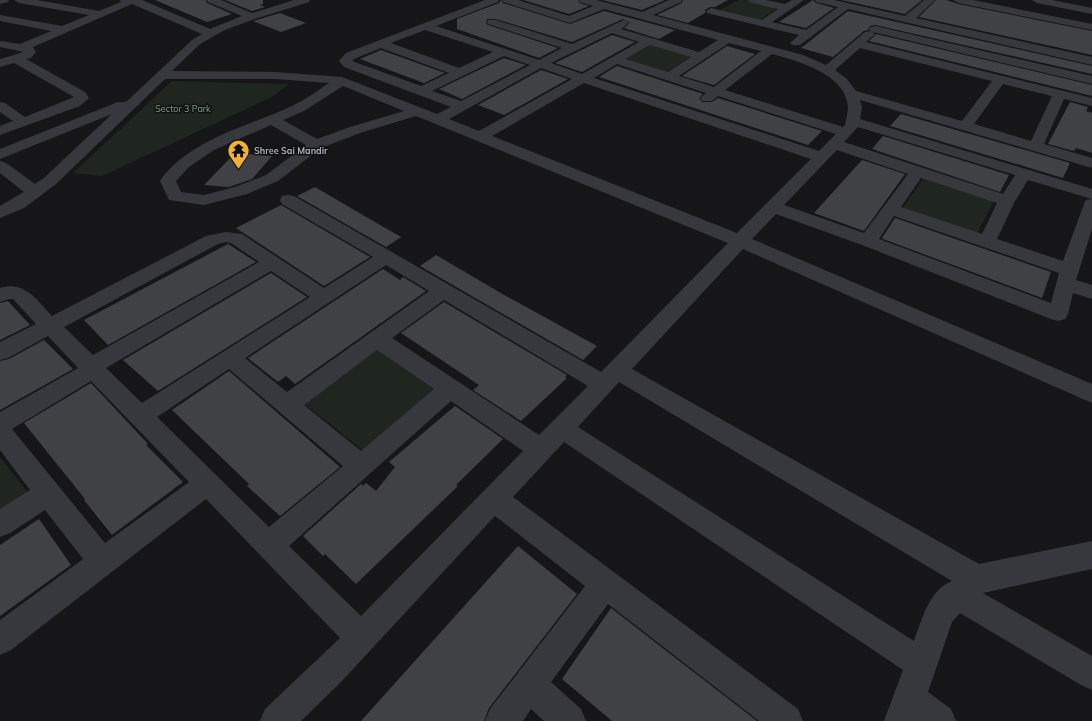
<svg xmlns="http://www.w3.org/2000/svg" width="1092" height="721" viewBox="0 0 1092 721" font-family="Mulish,sans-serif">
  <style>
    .green { fill: #1e261f }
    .building { fill: #404145 }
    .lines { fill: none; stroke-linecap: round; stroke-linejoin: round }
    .minor { fill: #37383d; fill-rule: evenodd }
    .labels { text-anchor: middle; stroke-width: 3; stroke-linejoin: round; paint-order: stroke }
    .far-park-label { font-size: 9px; fill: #7fa381; stroke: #111113 }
    .far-poi-label { font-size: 9px; font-weight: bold; fill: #a8adb8; stroke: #111113; text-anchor: start }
  </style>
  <rect width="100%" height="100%" fill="#161618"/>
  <g class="green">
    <polygon points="738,0 744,0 778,8 760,20 720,10"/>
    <polygon points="649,44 691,56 666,73 623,60"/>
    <polygon points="172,81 289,84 272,97 102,176 73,173"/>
    <polygon points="923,179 994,201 977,233 903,208"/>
    <polygon points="374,348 435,390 364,451 302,402"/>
    <polygon points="0,457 29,494 0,513"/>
  </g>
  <g class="building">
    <polygon points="155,0 206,0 207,3 232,14 207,22"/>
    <polygon points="225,0 263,0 263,4 260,5 265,7 252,11"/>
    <polygon points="501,0 503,3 570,24 604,11 675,30 659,39 624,28 630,23 623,19 572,42 496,19 487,19 486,23 488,25 558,48 539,58 457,29 457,19 499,3"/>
    <polygon points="523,0 578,0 580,3 589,6 569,14"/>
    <polygon points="602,0 665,0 642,10"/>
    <polygon points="683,0 728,0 715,7 710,7 705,10 705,13 688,23 657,15 682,3"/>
    <polygon points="813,0 816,3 834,8 806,28 779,22"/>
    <polygon points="841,0 922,0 905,14"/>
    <polygon points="936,0 946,0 958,4 1092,31 1092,55 919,17"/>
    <polygon points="848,11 1092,66 1092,74 875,25 870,26 868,30 864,31 833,57 801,48"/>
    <polygon points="280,13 306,23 281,32 253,21"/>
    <polygon points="876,34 1092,85 1092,96 869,41"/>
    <polygon points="612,35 635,42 582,72 555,63"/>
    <polygon points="727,46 755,54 714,85 682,76"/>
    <polygon points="381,50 445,73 424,83 360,59"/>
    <polygon points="504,58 526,65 462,99 439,89"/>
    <polygon points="617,66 703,94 699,98 702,102 712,102 718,98 822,131 808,145 599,77"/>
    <polygon points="541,70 568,79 504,115 478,105"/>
    <polygon points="1070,102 1088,107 1086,111 1092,113 1092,153 1076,148 1074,151 1048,144"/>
    <polygon points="901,114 1070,163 1063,178 890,126"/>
    <polygon points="883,136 1009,175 1000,192 872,149"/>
    <polygon points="235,153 272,156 252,179 229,187 204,185"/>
    <polygon points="862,160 905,174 864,231 814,213"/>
    <polygon points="315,187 368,218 401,237 386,247 297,196"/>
    <polygon points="281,205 370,257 324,286 236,228"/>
    <polygon points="895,218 1051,272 1042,298 883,239 882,238"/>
    <polygon points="228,244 256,262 108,345 84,320"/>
    <polygon points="436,255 506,296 597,346 583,360 420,266"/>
    <polygon points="383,269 400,280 403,277 426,291 295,384 286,376 278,382 248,358"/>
    <polygon points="271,273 307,297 158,391 123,360"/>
    <polygon points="8,301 30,325 0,340 0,303"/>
    <polygon points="444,302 567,375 565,377 567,378 521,421 473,390 479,385 401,333"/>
    <polygon points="44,340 73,369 0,410 0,361 9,359"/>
    <polygon points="229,371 340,467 280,516 247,486 249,484 172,410"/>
    <polygon points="91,383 148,444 146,445 183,482 112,535 84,500 85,499 24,423"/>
    <polygon points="455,406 503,439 456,485 458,486 356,584 325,554 323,556 303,536 361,484 363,486 366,483 376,491 395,467 389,462"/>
    <polygon points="39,519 71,565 0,616 0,545"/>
    <polygon points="518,546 577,594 489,708 484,721 361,721"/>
    <polygon points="611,608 669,653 757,721 612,721 562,679"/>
  </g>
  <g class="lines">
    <g class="minor">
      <polygon points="0,0 9,0 8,2 0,4"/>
      <path d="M14,0H37L99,11L121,2L120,0H142L210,29L242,16L208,2L207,0H221L252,13L294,0H310L309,2L252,20L225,30L200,44L172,71L275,72L342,77L437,114L451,107L344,67L339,61L346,53L485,0H499L498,2L436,26L539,60L562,48L488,24L487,22L488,20H496L572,44L624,20L629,23L621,29L699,52L718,40L604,9L570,23L503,2L502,0H518L569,16L593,6L580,2L579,0H596L642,12L669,0H682L681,2L653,15L803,55L826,65L865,32L871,31L869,29L871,27L875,26L1092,76V84L873,32L875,34L866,42L1092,98V106L1064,99L1044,144L1092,158V168L860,100L862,107L860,119L1092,189V229L1076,280L1092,285V299L1073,293L1068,314L1065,319L1058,321L1051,319L862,245L776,214L752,239L1092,384V403L743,249L632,369L979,564L1092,541V569L983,593L1092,656V690L1081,685L960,613L952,622L928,692L951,709L956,721H884L903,670L564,442L513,497L798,709L803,721H759L608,604L551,682L581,709L586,721H544L531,709L523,721H485L490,709L585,586L495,516L340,683L301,721H260L265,709L340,638L206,499L11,650L0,655V620L83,559L45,510L10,533L0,537V509L30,490L0,450V412L78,368L48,336L8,358L0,360V342L36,324L13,299H9L0,302V288C24,280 37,300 52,316L206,236L226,232L242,234L324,288L373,257L282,204L280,200L282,196L288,195L294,196L601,372L728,243L416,116L360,133L321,148L278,181L247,194L204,205L169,200L160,181C188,140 249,126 292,106C305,100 317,91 329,83L275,79H165L56,184L24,208L0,218V206L24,192L0,173V161L6,163L35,184L44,178L112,114L0,159V149L118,102H126L192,40L202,34L132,4L33,47L36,52L31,58L26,59L85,92L89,98L80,106L0,135V126L13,121L0,112V102L5,103L25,117L74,97L14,63L0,67V59L24,52L0,47V41L20,44L51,31L0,21V15L62,26L89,15L19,3ZM425,30L493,52L459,68L391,43ZM612,33L639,42L582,74L551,63ZM729,43L761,51L714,87L679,76ZM650,45L691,57L668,72L625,59ZM381,48L449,73L421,86L352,61L354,59ZM860,48L992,81L962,121L856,91L847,79L835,70ZM772,54C798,61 846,74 848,107C848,113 846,119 845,125L843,127L725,90ZM504,56L530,65L461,101L432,91ZM617,64L706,93L700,98L702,101H712L718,96L836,134L819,151L594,78ZM541,68L572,79L479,131L449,119ZM584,83L811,159L737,233L492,136ZM1003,84L1052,96L1031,141L974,124ZM343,86L404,111L350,127L317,139L283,120L304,111ZM271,125L306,145L266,175L235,187L204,195L181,192L176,181L189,167L214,150ZM858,127L1015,175L1003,194L844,142ZM837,150L908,174L864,233L784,205ZM921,178L997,203L982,234L901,207ZM1028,180L1092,199L1086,200L1084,204L1063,261L997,239L1015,201ZM894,216L1059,273L1051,303L879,239ZM226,242L231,243L259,262L93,355L64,327L218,244ZM386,265L429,291L287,392L245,358ZM271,271L310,297L142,403L106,368ZM444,300L588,386L539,435L392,338ZM377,350L434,389L361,451L304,405ZM229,369L343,466L269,527L157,417ZM91,381L189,482L105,543L12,429ZM619,382L952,581C929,590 922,619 914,641L578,427ZM451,401L523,451L361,616L289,546Z"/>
      <polygon points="748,0 766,0 785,4 792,0 804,0 772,22 806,30 838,7 816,2 815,0 834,0 905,16 924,0 935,0 916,18 1092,57 1092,65 848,9 800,45 792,45 790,43 799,35 707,13 706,11 711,8 762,20 778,9 749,2"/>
      <polygon points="953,0 973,0 1092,24 1092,30 958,3"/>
      <polygon points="1032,0 1052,0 1092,8 1092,14 1037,3"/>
    </g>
  </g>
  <defs>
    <symbol id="temple-pin" viewBox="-11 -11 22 30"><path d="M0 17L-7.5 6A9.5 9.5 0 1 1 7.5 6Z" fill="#f2b134" stroke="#111113"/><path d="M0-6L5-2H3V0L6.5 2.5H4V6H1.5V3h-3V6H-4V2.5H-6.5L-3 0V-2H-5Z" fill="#111"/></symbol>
  </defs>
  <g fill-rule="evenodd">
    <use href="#temple-pin" x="226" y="138" width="25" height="34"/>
  </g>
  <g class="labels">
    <g class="far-park-label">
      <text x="183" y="112">Sector 3 Park</text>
    </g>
    <g class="far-poi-label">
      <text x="254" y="154">Shree Sai Mandir</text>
    </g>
  </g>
</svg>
